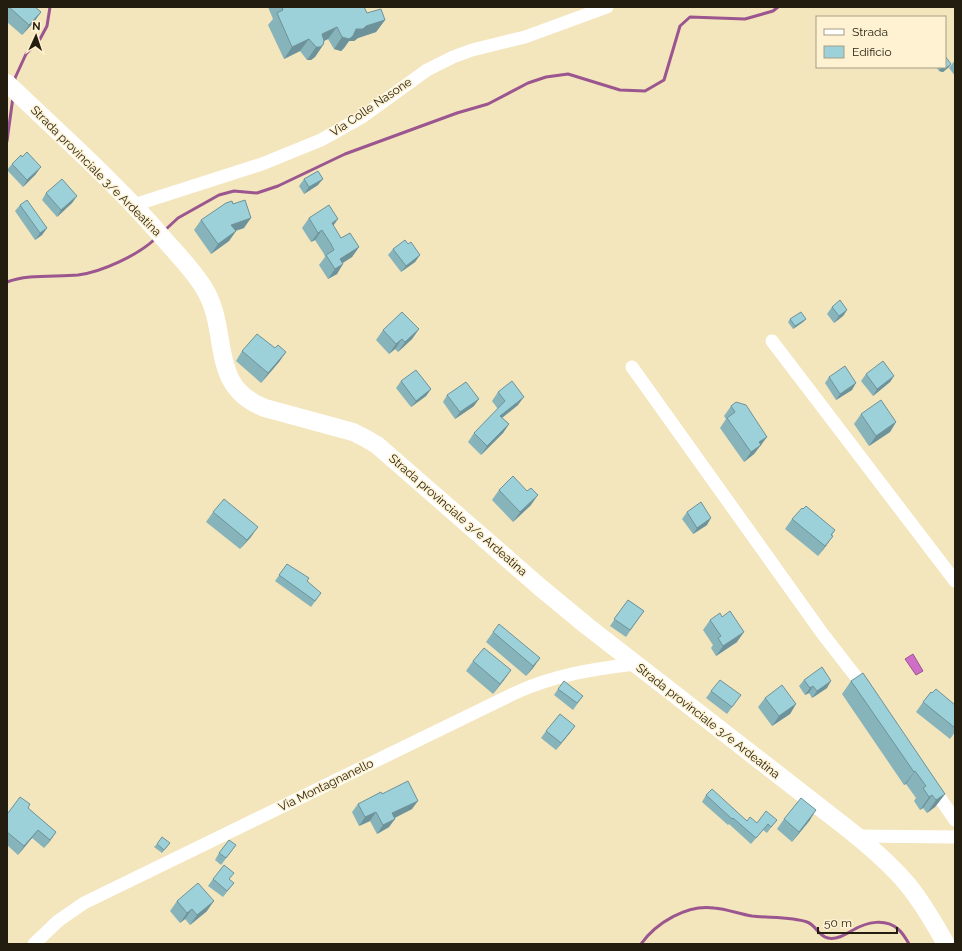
<svg xmlns="http://www.w3.org/2000/svg" width="962" height="951" viewBox="0 0 962 951" font-family="Raleway,sans-serif">
  <style>
    .water { fill: #cf6ec7; stroke: #9b5690 }
    .lines { fill: none; stroke-linecap: round; stroke-linejoin: round }
    .stream { stroke: #9b5690; stroke-width: 3 }
    .street { stroke: #fff; stroke-width: 13 }
    .secondary { stroke: #fff; stroke-width: 18 }
    .wall { fill: #87b4bb }
    .shaded-wall { fill: #6e9299 }
    .building { fill: #9dd1da; stroke: #6e9299 }
    .labels { text-anchor: middle; stroke-width: 3; stroke-linejoin: round; paint-order: stroke }
    .street-label { font-size: 12px; fill: #221d0e; stroke: #fef2d2 }
  </style>
  <rect width="100%" height="100%" fill="#f3e5bc"/>
  <polygon class="water" points="913,654 923,671 916,675 905,659"/>
  <g class="lines">
    <g class="stream">
      <polyline points="15,82 15,78 26,54 40,39 47,26 50,7"/>
      <polyline points="7,141 13,97"/>
      <polyline points="164,231 178,218 219,195 234,191 257,193 278,186 345,154 457,113 488,104 528,83 546,77 568,74 620,90 645,91 664,80 680,26 690,17 745,19 773,11 778,7"/>
      <path d="M7,282C27,274 56,277 78,275C102,272 138,255 155,239"/>
      <path d="M641,944C656,923 687,904 714,908C727,909 739,914 752,916C768,918 792,917 807,922C816,925 818,936 828,938C837,940 846,934 853,930C867,922 885,918 898,929C903,933 906,939 909,944"/>
    </g>
    <g class="street">
      <polyline points="134,205 262,164 321,140 362,117 427,70 453,57 472,50 525,37 607,7"/>
      <polyline points="772,341 955,581"/>
      <polyline points="632,367 822,633 867,691"/>
      <polyline points="931,785 955,820"/>
      <polyline points="857,836 955,837"/>
      <path d="M34,944L58,921L84,903L515,693C554,675 593,669 635,664"/>
    </g>
    <path class="secondary" d="M7,83C60,134 116,183 164,239C178,255 193,270 204,288C231,332 207,386 265,408L353,432L365,438L377,445L541,588L587,626L843,825C866,843 889,862 908,885C923,903 934,923 946,944"/>
  </g>
  <g class="wall">
    <polygon points="7,7 35,7 41,12 34,22 22,35 7,22"/>
    <polygon points="268,7 364,7 367,13 385,20 376,32 358,38 354,41 349,41 344,48 341,51 334,49 328,39 324,41 323,45 315,57 311,60 307,60 300,51 284,59 268,25 273,19"/>
    <polygon points="955,60 955,76 949,68"/>
    <polygon points="936,67 949,67 943,72 939,71"/>
    <polygon points="12,164 36,174 23,187 7,170"/>
    <polygon points="304,179 318,185 304,194 299,186"/>
    <polygon points="46,193 77,196 72,203 57,217 42,200"/>
    <polygon points="20,205 47,228 42,235 35,240 15,211"/>
    <polygon points="309,218 333,226 341,238 359,247 352,257 343,263 337,274 328,279 319,265 325,257 324,254 315,240 311,242 302,228"/>
    <polygon points="201,220 244,228 236,231 229,241 211,254 194,230"/>
    <polygon points="408,244 420,255 415,262 401,272 388,255 393,249"/>
    <polygon points="832,307 847,310 843,316 834,323 827,314"/>
    <polygon points="790,319 806,319 803,322 793,329 788,322"/>
    <polygon points="419,329 412,339 398,352 395,349 389,354 376,340 383,330"/>
    <polygon points="275,348 286,352 279,362 261,383 236,361 242,351"/>
    <polygon points="866,374 894,376 890,382 873,396 861,381"/>
    <polygon points="829,377 852,390 836,400 825,383"/>
    <polygon points="401,381 431,389 426,396 411,407 396,388"/>
    <polygon points="498,392 518,405 502,418 509,424 503,433 481,455 468,442 474,433 498,409 492,401"/>
    <polygon points="447,395 474,406 455,419 443,402"/>
    <polygon points="731,406 767,437 754,454 744,462 720,428 726,419 724,416"/>
    <polygon points="861,414 896,422 890,432 869,446 854,424"/>
    <polygon points="499,490 527,491 531,505 513,522 492,500"/>
    <polygon points="213,512 251,537 240,549 206,522"/>
    <polygon points="687,512 707,525 693,534 682,519"/>
    <polygon points="792,519 835,530 832,535 826,546 818,556 785,529"/>
    <polygon points="287,564 307,581 317,599 311,607 275,581"/>
    <polygon points="628,600 644,611 626,637 610,626"/>
    <polygon points="710,620 737,642 716,656 711,648 713,645 703,630"/>
    <polygon points="493,632 540,658 533,668 526,676 486,642"/>
    <polygon points="473,661 511,670 504,680 493,694 466,671"/>
    <polygon points="804,680 827,688 812,698 809,693 805,695 799,686"/>
    <polygon points="851,681 945,794 935,807 927,813 923,808 920,810 914,801 916,798 906,784 904,785 842,694"/>
    <polygon points="558,689 583,696 573,710 554,695"/>
    <polygon points="711,691 736,702 727,714 706,698"/>
    <polygon points="765,698 796,704 790,714 772,726 758,707"/>
    <polygon points="923,702 955,705 955,732 950,739 916,712"/>
    <polygon points="575,726 556,750 541,738 546,731"/>
    <polygon points="382,794 412,809 395,818 389,827 377,834 370,821 359,826 352,812 358,804"/>
    <polygon points="706,795 747,821 757,823 777,820 767,833 763,830 751,844 729,824 728,825 702,802"/>
    <polygon points="28,808 56,832 50,841 44,848 32,838 18,855 7,845 7,812 8,813"/>
    <polygon points="784,819 810,820 792,842 777,829"/>
    <polygon points="170,843 162,853 154,847 157,844"/>
    <polygon points="236,845 221,865 215,860 219,853"/>
    <polygon points="213,879 234,883 223,897 208,886"/>
    <polygon points="177,901 207,911 190,925 185,919 180,923 170,911"/>
  </g>
  <g class="shaded-wall">
    <polygon points="41,12 34,22 22,35 29,25"/>
    <polygon points="385,20 376,32 358,38 354,41 349,41 344,48 341,51 334,49 342,37 356,29 366,26"/>
    <polygon points="337,27 328,39 313,46 322,34"/>
    <polygon points="309,39 300,51 284,59 292,47"/>
    <polygon points="323,45 315,57 311,60 307,60 316,47"/>
    <polygon points="951,64 949,67 943,72 939,71 941,68"/>
    <polygon points="41,167 36,174 23,187 27,180"/>
    <polygon points="323,179 318,185 304,194 309,187"/>
    <polygon points="77,196 72,203 57,217 61,210"/>
    <polygon points="251,218 244,228 224,234 231,225"/>
    <polygon points="338,219 331,229 332,223"/>
    <polygon points="47,228 42,235 35,240 40,233"/>
    <polygon points="322,230 315,240 311,242 318,233"/>
    <polygon points="236,231 229,241 211,254 218,244"/>
    <polygon points="359,247 352,257 334,268 340,259"/>
    <polygon points="420,255 415,262 401,272 406,266"/>
    <polygon points="343,264 337,274 328,279 335,269"/>
    <polygon points="847,310 843,316 834,323 839,316"/>
    <polygon points="806,319 803,322 793,329 795,326"/>
    <polygon points="419,329 412,339 398,352 405,342"/>
    <polygon points="402,339 395,349 389,354 396,344"/>
    <polygon points="286,352 279,362 261,383 268,373"/>
    <polygon points="894,376 890,382 873,396 877,389"/>
    <polygon points="856,383 852,390 836,400 840,394"/>
    <polygon points="431,389 426,396 411,407 416,401"/>
    <polygon points="524,397 518,405 494,424 500,416"/>
    <polygon points="479,399 474,406 455,419 460,412"/>
    <polygon points="896,422 890,432 869,446 876,436"/>
    <polygon points="509,424 503,433 481,455 487,446"/>
    <polygon points="767,437 754,454 744,462 751,452 759,442"/>
    <polygon points="538,495 531,505 513,522 520,512"/>
    <polygon points="711,518 707,525 693,534 697,528"/>
    <polygon points="258,527 251,537 240,549 247,540"/>
    <polygon points="833,536 826,546 818,556 825,546"/>
    <polygon points="744,632 737,642 716,656 723,646"/>
    <polygon points="540,658 533,668 526,676 533,666"/>
    <polygon points="511,670 504,680 493,694 500,684"/>
    <polygon points="831,681 827,688 812,698 817,691"/>
    <polygon points="813,686 809,693 805,695 810,688"/>
    <polygon points="796,704 790,714 772,726 779,716"/>
    <polygon points="575,726 570,733 556,750 561,743"/>
    <polygon points="915,771 906,784 904,785 914,772"/>
    <polygon points="945,794 935,807 927,813 936,800"/>
    <polygon points="932,795 923,808 920,810 929,797"/>
    <polygon points="418,801 412,809 386,822 392,813"/>
    <polygon points="816,810 810,820 792,842 799,832"/>
    <polygon points="376,812 370,821 359,826 365,817"/>
    <polygon points="395,819 389,827 377,834 383,825"/>
    <polygon points="38,830 32,838 18,855 24,846"/>
    <polygon points="56,832 50,841 44,848"/>
    <polygon points="214,901 207,911 190,925 197,915"/>
    <polygon points="192,909 185,919 180,923 187,913"/>
  </g>
  <g class="building">
    <polygon points="9,7 35,7 41,12 29,25"/>
    <polygon points="282,7 364,7 367,13 381,9 385,20 366,26 363,29 356,29 353,36 349,39 342,37 337,27 322,34 324,41 323,45 320,47 316,47 309,39 292,47 277,13 283,10"/>
    <polygon points="945,56 951,64 945,69 941,68 941,67 945,67"/>
    <polygon points="27,152 41,167 27,180 12,164 21,155 22,157"/>
    <polygon points="318,171 323,179 309,187 304,179"/>
    <polygon points="62,179 77,196 61,210 46,193"/>
    <polygon points="27,200 47,228 40,233 20,205"/>
    <polygon points="245,200 251,218 231,225 236,231 218,244 201,220 226,203 232,201 233,204"/>
    <polygon points="329,205 338,219 332,223 341,238 350,233 359,247 340,259 343,264 335,269 326,255 334,250 331,244 322,230 318,233 309,218"/>
    <polygon points="405,240 408,244 411,242 420,255 406,266 393,249"/>
    <polygon points="840,300 847,310 839,316 832,307"/>
    <polygon points="402,312 419,329 405,342 402,339 396,344 383,330"/>
    <polygon points="801,312 806,319 795,326 790,319"/>
    <polygon points="257,334 275,348 278,345 286,352 268,373 242,351"/>
    <polygon points="883,361 894,376 877,389 866,374"/>
    <polygon points="845,366 856,383 840,394 829,377"/>
    <polygon points="416,370 431,389 416,401 401,381"/>
    <polygon points="512,381 524,397 500,416 509,424 487,446 474,433 505,401 498,392"/>
    <polygon points="466,382 479,399 460,412 447,395"/>
    <polygon points="881,400 896,422 876,436 861,414"/>
    <polygon points="736,402 746,405 767,437 759,442 761,445 751,452 727,418 735,412 731,406"/>
    <polygon points="513,476 527,491 531,488 538,495 520,512 499,490"/>
    <polygon points="224,499 258,527 247,540 213,512"/>
    <polygon points="701,502 711,518 697,528 687,512"/>
    <polygon points="806,506 835,530 831,535 833,536 825,546 792,519 802,508 803,509"/>
    <polygon points="287,564 309,578 307,581 321,593 315,601 279,575"/>
    <polygon points="628,600 644,611 630,630 614,619"/>
    <polygon points="730,611 744,632 723,646 718,638 721,636 710,620 720,613 722,617"/>
    <polygon points="499,624 540,658 533,666 493,632"/>
    <polygon points="484,648 511,670 500,684 473,661"/>
    <polygon points="822,667 831,681 817,691 813,686 810,688 804,680"/>
    <polygon points="863,673 945,794 936,800 932,795 929,797 923,788 926,786 915,771 914,772 851,681"/>
    <polygon points="720,680 741,695 732,707 711,691"/>
    <polygon points="564,681 583,696 577,703 558,689"/>
    <polygon points="782,685 796,704 779,716 765,698"/>
    <polygon points="936,689 955,705 955,728 923,702 931,692 932,693"/>
    <polygon points="560,714 575,726 561,743 546,731"/>
    <polygon points="408,781 418,801 392,813 395,819 383,825 376,812 365,817 358,804 381,792 382,794"/>
    <polygon points="712,789 747,821 750,817 757,823 766,811 777,820 771,827 768,824 756,838 733,818 732,819 706,795"/>
    <polygon points="20,797 30,804 28,808 56,832 50,840 38,830 24,846 7,832 7,812 8,813"/>
    <polygon points="801,798 816,810 799,832 784,819"/>
    <polygon points="162,837 170,843 164,850 157,844"/>
    <polygon points="229,840 236,845 226,858 219,853"/>
    <polygon points="224,865 234,873 229,879 234,883 227,891 213,879"/>
    <polygon points="198,883 214,901 197,915 192,909 187,913 177,901"/>
  </g>
  <g class="labels">
    <g class="street-label">
      <text transform="translate(371 107) rotate(-34)" y="4">Via Colle Nasone</text>
      <text transform="translate(96 171) rotate(45)" y="4">Strada provinciale 3/e Ardeatina</text>
      <text transform="translate(458 515) rotate(41)" y="4">Strada provinciale 3/e Ardeatina</text>
      <text transform="translate(708 721) rotate(38)" y="4">Strada provinciale 3/e Ardeatina</text>
      <text transform="translate(326 785) rotate(-26)" y="4">Via Montagnanello</text>
    </g>
  </g>
  <rect width="962" height="951" fill="none" stroke="#221d0e" stroke-width="16"/>
  <rect x="816" y="16" width="130" height="52" fill="#fef2d2" stroke="#a69d84"/>
  <rect x="824" y="29" width="20" height="6" fill="#ffffff" stroke="#a69d84"/>
  <text x="852" y="36" font-size="12" fill="#221d0e">Strada</text>
  <rect x="824" y="46" width="20" height="12" fill="#9dd1da" stroke="#a69d84"/>
  <text x="852" y="56" font-size="12" fill="#221d0e">Edificio</text>
  <g transform="translate(36 36) rotate(3)" stroke="#fef2d2" stroke-width="3" paint-order="stroke">
  <path d="M0-3L7 15L0 10L-7 15Z" fill="#221d0e"/>
  <text y="-6" font-size="11" font-weight="bold" text-anchor="middle" fill="#221d0e">N</text>
  </g>
  <path d="M818 927v6h79v-6" fill="none" stroke="#221d0e" stroke-width="2"/>
  <text x="824" y="927" font-size="12" fill="#221d0e" stroke="#fef2d2" stroke-width="3" paint-order="stroke">50 m</text>
</svg>
